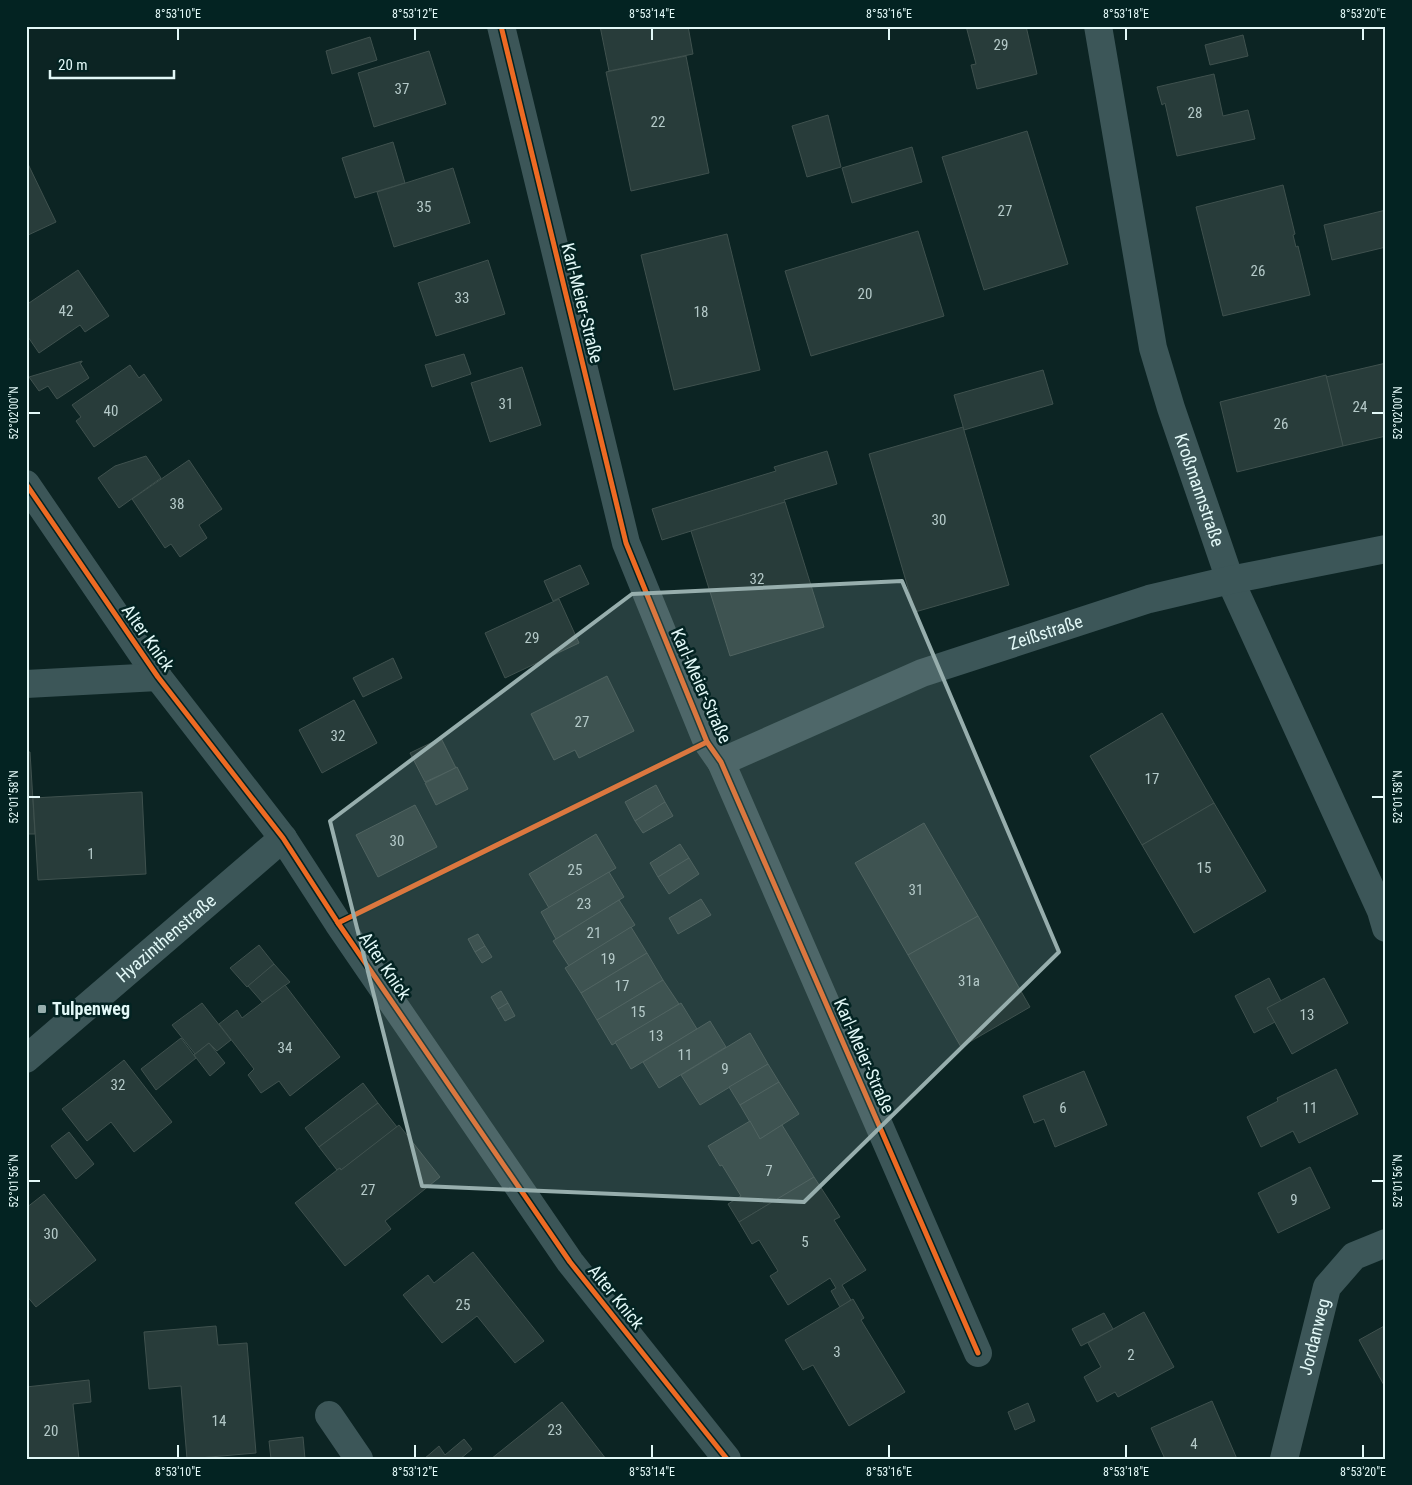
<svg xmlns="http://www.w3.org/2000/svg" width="1412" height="1485" viewBox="0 0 1412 1485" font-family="'Roboto Condensed',sans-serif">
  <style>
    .building { fill: #283c3a; stroke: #3f514e }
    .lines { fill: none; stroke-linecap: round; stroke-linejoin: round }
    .street { stroke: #3c5658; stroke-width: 28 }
    .cycleway-casing { stroke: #032322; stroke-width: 8 }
    .cycleway { stroke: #ed6a23; stroke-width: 5 }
    .marked { fill: #97aead; fill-opacity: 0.2; stroke: #97aead; stroke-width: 4; stroke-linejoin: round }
    .ticks { fill: none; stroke: #e2f8f7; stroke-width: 2 }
    .poi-dot { fill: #97aead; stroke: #032322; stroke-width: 2 }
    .labels { text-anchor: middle; stroke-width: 5; stroke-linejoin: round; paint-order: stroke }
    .number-label { font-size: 15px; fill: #b4c9c8 }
    .street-label { font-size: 18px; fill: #e2f8f7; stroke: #032322 }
    .poi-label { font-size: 18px; font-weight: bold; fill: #e2f8f7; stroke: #032322; text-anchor: start }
    .neatline { fill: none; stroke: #e2f8f7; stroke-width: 2 }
    .ticks-label { font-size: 12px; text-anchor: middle; fill: #e2f8f7 }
  </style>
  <rect width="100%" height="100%" fill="#0c2423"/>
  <g class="building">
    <polygon points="600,26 688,26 693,54 609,71"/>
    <polygon points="966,26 1026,26 1037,74 977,89 971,65 976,64"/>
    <polygon points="1243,35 1248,56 1210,65 1205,45"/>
    <polygon points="370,37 377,60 332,74 326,51"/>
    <polygon points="429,51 446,104 374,127 358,73"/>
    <polygon points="686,56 709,173 631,191 606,72"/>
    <polygon points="1214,74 1223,116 1248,110 1255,139 1177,156 1165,103 1162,105 1157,87"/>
    <polygon points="828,115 841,167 807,177 792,126"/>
    <polygon points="1027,131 1068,264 984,290 942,157"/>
    <polygon points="393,142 405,183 355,198 342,158"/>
    <polygon points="912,147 922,182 852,203 842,168"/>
    <polygon points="28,164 56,222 26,236 26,165"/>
    <polygon points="453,168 470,223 394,247 377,192"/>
    <polygon points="1283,185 1295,234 1293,235 1296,247 1298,246 1310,295 1223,316 1196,207"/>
    <polygon points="1386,210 1386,247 1332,260 1324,225"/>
    <polygon points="918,231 944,316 811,356 785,271"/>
    <polygon points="727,234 760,370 674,390 641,255"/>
    <polygon points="488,260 505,314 436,336 418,283"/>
    <polygon points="78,270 109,316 85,332 80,325 39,353 26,334 26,305"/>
    <polygon points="464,354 471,374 432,387 425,365"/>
    <polygon points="82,361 82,362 80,363 89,378 57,399 48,386 39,391 29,377"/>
    <polygon points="1386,363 1386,436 1343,446 1326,377"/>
    <polygon points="130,365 139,378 144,374 162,400 94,447 76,421 81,417 72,405"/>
    <polygon points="522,367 541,425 490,442 471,383"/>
    <polygon points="1043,370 1053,404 964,430 954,395"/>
    <polygon points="1326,375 1343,446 1237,472 1220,402"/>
    <polygon points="963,427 1009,585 915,612 869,454"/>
    <polygon points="827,451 837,484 784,500 785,502 662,540 652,509 776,471 774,467"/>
    <polygon points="146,456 161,478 119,508 98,478 115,466"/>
    <polygon points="189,460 222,509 199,525 207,538 180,557 171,544 165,548 132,499"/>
    <polygon points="785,502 824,627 730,656 691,531"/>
    <polygon points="580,565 589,584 553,601 544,581"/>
    <polygon points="559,599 579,643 505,678 485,633"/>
    <polygon points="393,658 402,678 363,697 353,678"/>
    <polygon points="607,676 634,731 579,758 575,750 554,760 531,714"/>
    <polygon points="354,700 377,743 322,773 299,730"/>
    <polygon points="1162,713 1214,803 1142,845 1090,756"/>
    <polygon points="441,738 456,768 425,782 410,753"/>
    <polygon points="26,752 30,752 35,834 26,834"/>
    <polygon points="457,767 468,789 436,805 425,783"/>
    <polygon points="656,785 665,802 635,821 625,802"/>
    <polygon points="142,792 146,874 38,880 33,798"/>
    <polygon points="665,802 673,816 643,833 635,821"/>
    <polygon points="1214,803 1266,891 1194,933 1142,845"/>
    <polygon points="415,805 437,847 378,877 356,835"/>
    <polygon points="924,823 978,916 908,955 855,863"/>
    <polygon points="596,834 616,868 549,908 529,874"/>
    <polygon points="680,844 689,858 658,877 650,863"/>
    <polygon points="689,858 699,874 669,894 658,877"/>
    <polygon points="609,872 624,897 556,939 541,912"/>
    <polygon points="701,899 711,915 678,934 669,918"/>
    <polygon points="619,900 635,925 569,966 553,941"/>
    <polygon points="978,916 1030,1007 961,1047 908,955"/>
    <polygon points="631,927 647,953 581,993 565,968"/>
    <polygon points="478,934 485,946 475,952 468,939"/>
    <polygon points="259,945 274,964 247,987 230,968"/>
    <polygon points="485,946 492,957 482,963 475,952"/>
    <polygon points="647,953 663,980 597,1020 581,993"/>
    <polygon points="274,964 290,982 262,1002 248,986"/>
    <polygon points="1269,978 1281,1001 1267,1008 1275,1022 1254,1033 1235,996"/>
    <polygon points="1324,978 1348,1023 1292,1054 1267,1008"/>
    <polygon points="663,980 679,1004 612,1045 597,1020"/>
    <polygon points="285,985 340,1057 290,1096 279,1081 261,1093 248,1075 254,1069 219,1024 237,1010 242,1018"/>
    <polygon points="501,991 508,1003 498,1009 491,997"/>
    <polygon points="202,1003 231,1040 217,1051 209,1043 195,1054 172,1025"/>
    <polygon points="508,1003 515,1016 505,1021 498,1009"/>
    <polygon points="681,1003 697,1029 631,1069 615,1042"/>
    <polygon points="710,1021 726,1047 659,1088 643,1062"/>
    <polygon points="750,1033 768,1064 700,1105 681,1075"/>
    <polygon points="181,1038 196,1058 156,1090 141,1069"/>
    <polygon points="209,1043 225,1063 210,1076 194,1055"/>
    <polygon points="124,1060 172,1122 134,1152 111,1122 87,1141 62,1109"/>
    <polygon points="768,1064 779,1082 740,1105 729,1087"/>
    <polygon points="1336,1069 1358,1114 1299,1143 1293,1131 1261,1147 1247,1117 1278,1101 1277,1098"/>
    <polygon points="1084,1071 1107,1125 1055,1147 1044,1119 1034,1123 1023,1096"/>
    <polygon points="779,1082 799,1114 760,1139 740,1105"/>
    <polygon points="363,1083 378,1103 319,1147 305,1128"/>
    <polygon points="378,1103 397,1127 341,1170 340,1168 337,1170 319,1147"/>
    <polygon points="750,1121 760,1139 782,1125 814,1177 739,1222 728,1204 741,1196 722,1165 720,1166 708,1146"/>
    <polygon points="399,1125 440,1177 385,1221 391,1229 345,1266 295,1203 337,1170 340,1168 341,1170"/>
    <polygon points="69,1132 94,1164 76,1179 51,1146"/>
    <polygon points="1310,1167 1330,1208 1278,1233 1258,1193"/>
    <polygon points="814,1177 840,1217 834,1220 866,1270 842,1285 851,1300 840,1307 831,1291 836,1288 830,1278 788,1305 770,1276 778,1271 759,1240 752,1244 739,1222"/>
    <polygon points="44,1194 96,1260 36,1307 26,1295 26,1208"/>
    <polygon points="473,1252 544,1341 515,1363 477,1316 442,1343 403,1295 428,1275 434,1283"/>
    <polygon points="853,1299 864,1318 861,1320 905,1392 849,1426 813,1365 803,1370 785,1340"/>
    <polygon points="1144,1312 1174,1367 1118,1397 1115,1392 1097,1402 1084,1377 1101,1367 1088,1343"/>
    <polygon points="1104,1313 1113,1329 1081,1346 1072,1329"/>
    <polygon points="1386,1325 1386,1386 1385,1387 1359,1340"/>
    <polygon points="216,1326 218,1345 247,1343 256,1453 187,1459 181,1386 149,1389 144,1332"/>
    <polygon points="89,1380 91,1402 73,1404 79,1459 26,1459 26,1387"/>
    <polygon points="1212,1401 1237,1459 1165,1459 1151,1428"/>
    <polygon points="562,1402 606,1459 491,1459"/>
    <polygon points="1028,1403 1035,1421 1015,1430 1008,1412"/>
    <polygon points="303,1437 305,1459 271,1459 269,1441"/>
    <polygon points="464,1439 472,1449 460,1459 424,1459 439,1446 445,1455"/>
  </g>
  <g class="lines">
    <g class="street">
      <polyline points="501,26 626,543 707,742 721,762 978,1353"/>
      <path id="s1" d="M1098,26L1153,348L1171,408L1230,580L1381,911L1386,928"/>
      <polyline points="26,484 158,677 283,838 338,923 570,1262 727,1459"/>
      <polyline points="26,684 158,677"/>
      <path id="s2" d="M721,762L922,673L1149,599L1230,580L1386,549"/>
      <path id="s3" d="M26,1059L283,838"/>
      <polyline points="329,1415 359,1459"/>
      <path id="s4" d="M1284,1459L1327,1287L1354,1256L1386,1243"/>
    </g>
    <defs>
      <g id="cycleway">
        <polyline points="501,26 626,543 707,742 721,762 978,1353"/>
        <polyline points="26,484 158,677 283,838 338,923 570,1262 727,1459"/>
        <polyline points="338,923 707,742"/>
      </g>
    </defs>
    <use href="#cycleway" class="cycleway-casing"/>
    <use href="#cycleway" class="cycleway"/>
  </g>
  <path class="marked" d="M902,581L1059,952L804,1202L422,1186L330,821L632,594Z"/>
  <path class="ticks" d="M178,28V40M415,28V40M652,28V40M889,28V40M1126,28V40M1363,28V40M28,413H40M1372,413H1384M28,797H40M1372,797H1384M28,1181H40M1372,1181H1384M178,1445V1458M415,1445V1458M652,1445V1458M889,1445V1458M1126,1445V1458M1363,1445V1458"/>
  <rect class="poi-dot" x="37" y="1004" width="10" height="10" rx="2.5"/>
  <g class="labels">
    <g class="number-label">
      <text x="1001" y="50">29</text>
      <text x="402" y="94">37</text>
      <text x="1195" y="118">28</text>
      <text x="658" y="127">22</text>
      <text x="424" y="212">35</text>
      <text x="1005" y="216">27</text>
      <text x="1258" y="276">26</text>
      <text x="865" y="299">20</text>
      <text x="462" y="303">33</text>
      <text x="66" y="316">42</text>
      <text x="701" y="317">18</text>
      <text x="506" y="409">31</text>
      <text x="1360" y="412">24</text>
      <text x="111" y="416">40</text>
      <text x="1281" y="429">26</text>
      <text x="177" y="509">38</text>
      <text x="939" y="525">30</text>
      <text x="757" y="584">32</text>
      <text x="532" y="643">29</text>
      <text x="582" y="727">27</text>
      <text x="338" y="741">32</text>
      <text x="1152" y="784">17</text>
      <text x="397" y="846">30</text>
      <text x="91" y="859">1</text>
      <text x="1204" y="873">15</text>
      <text x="575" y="875">25</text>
      <text x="916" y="895">31</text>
      <text x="584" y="909">23</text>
      <text x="594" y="938">21</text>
      <text x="608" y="964">19</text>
      <text x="969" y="986">31a</text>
      <text x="622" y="991">17</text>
      <text x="638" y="1017">15</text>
      <text x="1307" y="1020">13</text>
      <text x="656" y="1041">13</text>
      <text x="285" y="1053">34</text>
      <text x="685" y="1060">11</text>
      <text x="725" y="1074">9</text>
      <text x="118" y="1090">32</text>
      <text x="1063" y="1113">6</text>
      <text x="1310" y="1113">11</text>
      <text x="769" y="1176">7</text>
      <text x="368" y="1195">27</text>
      <text x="1294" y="1205">9</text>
      <text x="51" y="1239">30</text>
      <text x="805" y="1247">5</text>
      <text x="463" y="1310">25</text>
      <text x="837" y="1357">3</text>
      <text x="1131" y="1360">2</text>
      <text x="219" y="1426">14</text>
      <text x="555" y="1435">23</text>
      <text x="51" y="1436">20</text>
      <text x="1194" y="1449">4</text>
    </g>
    <g class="street-label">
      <text transform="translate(582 303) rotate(76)" y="6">Karl-Meier-Straße</text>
      <text dy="6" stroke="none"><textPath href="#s1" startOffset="476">Kroßmannstraße</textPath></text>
      <text dy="6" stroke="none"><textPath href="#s2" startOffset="350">Zeißstraße</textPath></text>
      <text transform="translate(148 638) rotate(55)" y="6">Alter Knick</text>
      <text transform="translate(701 686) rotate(66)" y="6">Karl-Meier-Straße</text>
      <text dy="6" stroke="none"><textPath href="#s3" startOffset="185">Hyazinthenstraße</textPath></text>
      <text transform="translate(385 966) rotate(56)" y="6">Alter Knick</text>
      <text transform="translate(864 1056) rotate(66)" y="6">Karl-Meier-Straße</text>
      <text transform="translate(616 1297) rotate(51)" y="6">Alter Knick</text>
      <text dy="6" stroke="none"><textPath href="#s4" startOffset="126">Jordanweg</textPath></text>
    </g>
    <g class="poi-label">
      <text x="52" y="1015">Tulpenweg</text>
    </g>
  </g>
  <rect width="1412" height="1485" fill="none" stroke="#032322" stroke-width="55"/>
  <path d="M50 70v8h124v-8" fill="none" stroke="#e2f8f7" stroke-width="2.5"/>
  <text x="58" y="70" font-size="15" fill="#e2f8f7" stroke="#032322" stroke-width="4" paint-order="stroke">20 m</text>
  <rect x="28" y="28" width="1356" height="1430" class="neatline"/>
  <g class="ticks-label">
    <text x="178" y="18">8°53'10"E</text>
    <text x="415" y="18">8°53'12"E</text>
    <text x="652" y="18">8°53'14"E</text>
    <text x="889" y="18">8°53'16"E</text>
    <text x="1126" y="18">8°53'18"E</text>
    <text x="1363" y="18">8°53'20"E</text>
    <text transform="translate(14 413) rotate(-90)" y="4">52°02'00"N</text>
    <text transform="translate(1398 413) rotate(-90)" y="4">52°02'00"N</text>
    <text transform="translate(14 797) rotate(-90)" y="4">52°01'58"N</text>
    <text transform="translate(1398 797) rotate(-90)" y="4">52°01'58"N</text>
    <text transform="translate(14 1181) rotate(-90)" y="4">52°01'56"N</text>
    <text transform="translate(1398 1181) rotate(-90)" y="4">52°01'56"N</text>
    <text x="178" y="1476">8°53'10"E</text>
    <text x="415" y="1476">8°53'12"E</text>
    <text x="652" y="1476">8°53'14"E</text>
    <text x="889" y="1476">8°53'16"E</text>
    <text x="1126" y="1476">8°53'18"E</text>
    <text x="1363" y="1476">8°53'20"E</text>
  </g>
</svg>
